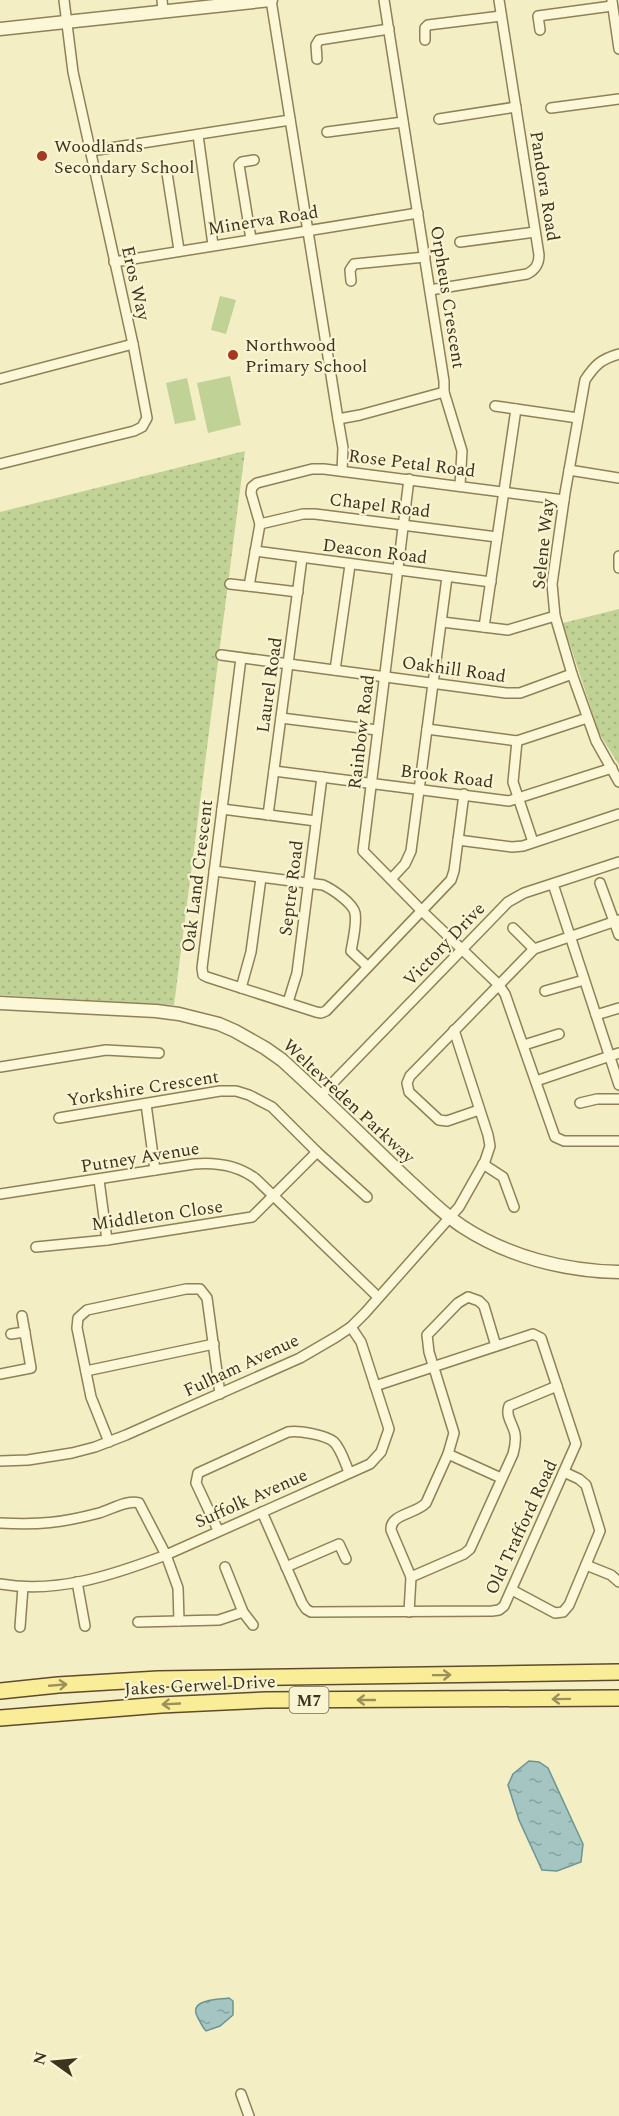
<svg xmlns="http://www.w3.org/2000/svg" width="619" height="2116" viewBox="0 0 619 2116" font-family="Spectral,serif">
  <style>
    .grass { fill: url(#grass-dots) }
    .park { fill: #c0d295 }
    .water { fill: url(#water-ripples); stroke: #6b9592; stroke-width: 1.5 }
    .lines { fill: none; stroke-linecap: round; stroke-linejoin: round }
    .minor-casing { stroke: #8f8057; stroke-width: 12 }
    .tertiary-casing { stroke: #8f8057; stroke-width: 15 }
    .primary-casing { stroke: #5d4c2c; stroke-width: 18 }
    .minor { stroke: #fcf8d7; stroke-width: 9 }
    .tertiary { stroke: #fcf8d7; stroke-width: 12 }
    .primary { stroke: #f9ee97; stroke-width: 15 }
    .oneway { stroke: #9c905a }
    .poi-dot { fill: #a53920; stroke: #f9f5d3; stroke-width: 2 }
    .labels { text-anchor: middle; stroke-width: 4.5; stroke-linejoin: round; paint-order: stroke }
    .shield { fill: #f9f5d3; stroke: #766d54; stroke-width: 1.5 }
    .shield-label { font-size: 16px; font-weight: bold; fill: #3e331d }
    .poi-label { font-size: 18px; fill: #3e331d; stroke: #f9f5d3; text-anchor: start }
    .street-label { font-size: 18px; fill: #3e331d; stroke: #f9f5d3 }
  </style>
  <defs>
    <pattern id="grass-dots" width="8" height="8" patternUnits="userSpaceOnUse" patternTransform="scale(1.5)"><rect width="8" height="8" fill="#c0d295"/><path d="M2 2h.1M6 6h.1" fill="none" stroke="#a6b580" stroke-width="1.8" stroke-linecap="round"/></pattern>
    <pattern id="water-ripples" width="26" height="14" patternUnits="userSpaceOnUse" patternTransform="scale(1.5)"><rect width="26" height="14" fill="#a5c5c2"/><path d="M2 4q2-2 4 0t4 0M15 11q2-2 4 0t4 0" fill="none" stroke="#88a19d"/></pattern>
  </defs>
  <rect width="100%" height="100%" fill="#f3eec3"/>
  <g class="grass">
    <polygon points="245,451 174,1005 0,995 0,512"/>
    <polygon points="619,609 619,765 599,733 563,623"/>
  </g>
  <g class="park">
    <polygon points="220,296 236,300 226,334 211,330"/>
    <polygon points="230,376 241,425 208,433 197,383"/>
    <polygon points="187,378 196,420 175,424 166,383"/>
  </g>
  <g class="water">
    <polygon points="529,1761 539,1762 548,1768 583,1844 581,1862 557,1871 542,1870 519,1820 508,1785 513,1774"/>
    <path d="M229,1998L233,2001V2015L220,2026L206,2031C202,2027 201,2023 198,2018C187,1999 217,2000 229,1998Z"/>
  </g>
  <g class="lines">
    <defs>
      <g id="minor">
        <polyline points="162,0 163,11"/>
        <polyline points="271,0 338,419 360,415 444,392 444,381 384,0"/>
        <polyline points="612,1 619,49"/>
        <polyline points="540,30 538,16 612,6"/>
        <polyline points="425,40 425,28 428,25 501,16"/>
        <polyline points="317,59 316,45 319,40 389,29"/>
        <polyline points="551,108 619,99"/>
        <polyline points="439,119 516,107"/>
        <polyline points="327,132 403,122"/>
        <polyline points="198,135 213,245"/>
        <polyline points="91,151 290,120"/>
        <polyline points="167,173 179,250"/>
        <polyline points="251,239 239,165 242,162 254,160"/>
        <polyline points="460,242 535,232"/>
        <polyline points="114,262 418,213"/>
        <polyline points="351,281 350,270 354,264 425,257"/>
        <path d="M430,290L527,274C535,270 539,265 539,255L499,0"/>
        <path d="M619,354C601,359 595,365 585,380L565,493L552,584L555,616L572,674L596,741L619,782"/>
        <polyline points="0,379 133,344"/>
        <polyline points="444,392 462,451 460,485"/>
        <polyline points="495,406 578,418"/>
        <polyline points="338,419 343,448 342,471"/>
        <polyline points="0,464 134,431 142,427 147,418 133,344 73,72 64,0"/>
        <polyline points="569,470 619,478"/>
        <polyline points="409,479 363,851 422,911 498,984 505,994 555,1137 564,1141 619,1141"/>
        <polyline points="260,524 303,514 315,514 497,537"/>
        <polyline points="255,551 491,582"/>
        <polyline points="619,556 619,568"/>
        <polyline points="230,584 298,592"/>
        <polyline points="249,586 260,524 251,493 252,487 257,483 312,469 324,469 564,500"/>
        <polyline points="442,622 508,630 555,616"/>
        <polyline points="484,627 516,409"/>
        <polyline points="221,655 506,693 520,693 572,674"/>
        <polyline points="241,658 202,968 203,975 207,977 316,1012 321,1013 326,1011 451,880 454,871 464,794"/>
        <polyline points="335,670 350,565"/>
        <polyline points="281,718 377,730"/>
        <polyline points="427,729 517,741 587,718"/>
        <polyline points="517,741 513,782 533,842"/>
        <polyline points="274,771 509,801 612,768"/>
        <polyline points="222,809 316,821"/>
        <polyline points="268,815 302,558"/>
        <polyline points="458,840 512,847 523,846 619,814"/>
        <path d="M214,871L323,885C332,889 353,903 355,913C357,924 353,940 351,951L367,966"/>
        <polyline points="391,879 405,864 411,851 447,577"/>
        <polyline points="600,883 619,935"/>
        <polyline points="553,884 619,1085"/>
        <polyline points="513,928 534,949"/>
        <polyline points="241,988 251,952 261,878"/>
        <polyline points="545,991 584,980"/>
        <polyline points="288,1002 297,973 322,777"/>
        <polyline points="596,1015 619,1008"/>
        <polyline points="524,1045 559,1034"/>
        <polyline points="0,1067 106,1050 159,1053"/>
        <polyline points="536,1081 619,1053"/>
        <polyline points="321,1095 508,902 524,893 619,862"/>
        <polyline points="580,1103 597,1099 619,1099"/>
        <polyline points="146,1104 155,1170"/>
        <polyline points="479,1110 447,1121 439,1120 409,1092 407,1083 410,1076 534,949 619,920"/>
        <polyline points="59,1118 220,1091 236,1091 249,1095 272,1107 317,1152 367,1197"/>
        <polyline points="483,1164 503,1177 514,1207"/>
        <polyline points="99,1180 107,1240"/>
        <path d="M0,1194L194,1164C216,1162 239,1166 256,1179L378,1297"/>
        <polyline points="36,1247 107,1240 252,1217 317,1152"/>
        <polyline points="11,1334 25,1332"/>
        <polyline points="86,1371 214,1344"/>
        <polyline points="0,1374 31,1368 22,1316"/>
        <polyline points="109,1442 91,1397 77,1328 78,1318 87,1310 186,1289 200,1289 207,1298 220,1394"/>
        <polyline points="448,1454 501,1478"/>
        <polyline points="0,1461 28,1460 72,1453 95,1447 126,1435 300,1358 336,1337 351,1327 365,1313 459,1207 485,1161 490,1146 488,1135 454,1030"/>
        <polyline points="262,1512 302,1603 306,1609 311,1612 492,1611 499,1610 504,1606 576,1444 541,1338 533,1334 375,1386"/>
        <path d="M0,1523C39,1525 61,1523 99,1513C110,1510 128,1499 139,1503L166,1555L178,1588L179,1621"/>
        <path d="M218,1530L196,1483L198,1473L288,1432C298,1430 326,1435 334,1442C341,1449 345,1463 349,1472"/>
        <polyline points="586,1565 611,1575 619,1582"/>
        <polyline points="225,1567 243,1612 253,1625"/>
        <polyline points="286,1567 339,1544 346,1559"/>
        <path d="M411,1577L464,1554L470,1549L513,1454C515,1447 516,1441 515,1434C513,1424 505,1416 509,1406L557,1386"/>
        <polyline points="77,1582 85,1626"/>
        <path d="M0,1584C57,1594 113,1575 166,1555L370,1464L381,1452L389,1429L361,1342L351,1327"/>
        <polyline points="512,1590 555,1613 563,1612 569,1605 600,1531 586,1485 579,1479 564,1472"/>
        <path d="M409,1612L411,1577L391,1530C390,1514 416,1514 426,1503L448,1454L454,1433L429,1352L427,1335L458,1303L468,1297L479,1301L484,1306L496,1346"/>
        <polyline points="138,1622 219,1620 243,1612"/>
        <polyline points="20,1627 23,1587"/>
        <polyline points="241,2094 249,2116"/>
      </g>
      <g id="tertiary">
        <polyline points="0,29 271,0"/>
        <path d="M0,1003L156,1011L179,1014L219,1024L235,1031L265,1048L282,1060C325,1099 366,1140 408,1180C426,1196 443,1214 463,1227C509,1257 565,1271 619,1272"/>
      </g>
      <g id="primary">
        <polyline points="0,1691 58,1685 158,1679 619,1672"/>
        <polyline points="0,1718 161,1705 266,1700 619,1698"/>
      </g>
    </defs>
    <use href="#minor" class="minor-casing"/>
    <use href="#tertiary" class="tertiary-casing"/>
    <use href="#primary" class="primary-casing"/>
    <use href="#minor" class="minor"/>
    <use href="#tertiary" class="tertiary"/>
    <use href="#primary" class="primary"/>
  </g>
  <defs><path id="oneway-shaft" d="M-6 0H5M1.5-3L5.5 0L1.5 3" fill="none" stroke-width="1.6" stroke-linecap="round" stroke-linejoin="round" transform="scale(1.5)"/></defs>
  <g class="oneway">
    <use href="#oneway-shaft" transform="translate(442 1675) rotate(-1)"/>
    <use href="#oneway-shaft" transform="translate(58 1685) rotate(-5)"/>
    <use href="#oneway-shaft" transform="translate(561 1699) rotate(179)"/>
    <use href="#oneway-shaft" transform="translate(366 1700) rotate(180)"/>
    <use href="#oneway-shaft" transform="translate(171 1704) rotate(177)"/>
  </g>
  <g class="poi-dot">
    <circle cx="42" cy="156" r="6"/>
    <circle cx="233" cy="355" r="6"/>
  </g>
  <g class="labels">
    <rect class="shield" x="289.5" y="1687" width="39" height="26" rx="4.5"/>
    <g class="shield-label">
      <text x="309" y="1706">M7</text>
    </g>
    <g class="poi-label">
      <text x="54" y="152">Woodlands<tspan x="54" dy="21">Secondary School</tspan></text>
      <text x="245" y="351">Northwood<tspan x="245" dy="21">Primary School</tspan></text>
    </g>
    <g class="street-label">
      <text transform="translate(545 186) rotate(81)" y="6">Pandora Road</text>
      <text transform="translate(263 220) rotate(-9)" y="6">Minerva Road</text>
      <text transform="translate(136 283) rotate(77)" y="6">Eros Way</text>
      <text transform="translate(448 297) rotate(81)" y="6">Orpheus Crescent</text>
      <text transform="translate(412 463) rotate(7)" y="6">Rose Petal Road</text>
      <text transform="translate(380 505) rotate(7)" y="6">Chapel Road</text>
      <text transform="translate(543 544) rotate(-84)" y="6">Selene Way</text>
      <text transform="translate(375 551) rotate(7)" y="6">Deacon Road</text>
      <text transform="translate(454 669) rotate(8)" y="6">Oakhill Road</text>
      <text transform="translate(269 685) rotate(-82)" y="6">Laurel Road</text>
      <text transform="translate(361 732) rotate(-83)" y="6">Rainbow Road</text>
      <text transform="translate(447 776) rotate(7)" y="6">Brook Road</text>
      <text transform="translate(197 876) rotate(-83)" y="6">Oak Land Crescent</text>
      <text transform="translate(291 888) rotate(-83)" y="6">Septre Road</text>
      <text transform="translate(444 944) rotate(-46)" y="6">Victory Drive</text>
      <text transform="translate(143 1088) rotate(-9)" y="6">Yorkshire Crescent</text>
      <text transform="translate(349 1101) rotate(43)" y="6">Weltevreden Parkway</text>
      <text transform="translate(140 1157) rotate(-9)" y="6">Putney Avenue</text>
      <text transform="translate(157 1215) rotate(-8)" y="6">Middleton Close</text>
      <text transform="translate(241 1365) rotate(-25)" y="6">Fulham Avenue</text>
      <text transform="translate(251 1498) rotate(-24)" y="6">Suffolk Avenue</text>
      <text transform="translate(521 1527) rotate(-65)" y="6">Old Trafford Road</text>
      <text transform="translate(200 1685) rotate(-3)" y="6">Jakes Gerwel Drive</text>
    </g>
  </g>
  <g transform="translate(54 2062) rotate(285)" stroke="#f9f5d3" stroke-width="4.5" paint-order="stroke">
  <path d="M0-4.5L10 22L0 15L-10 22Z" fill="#3e331d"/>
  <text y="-9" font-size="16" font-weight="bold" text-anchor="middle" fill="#3e331d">N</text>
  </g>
</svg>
